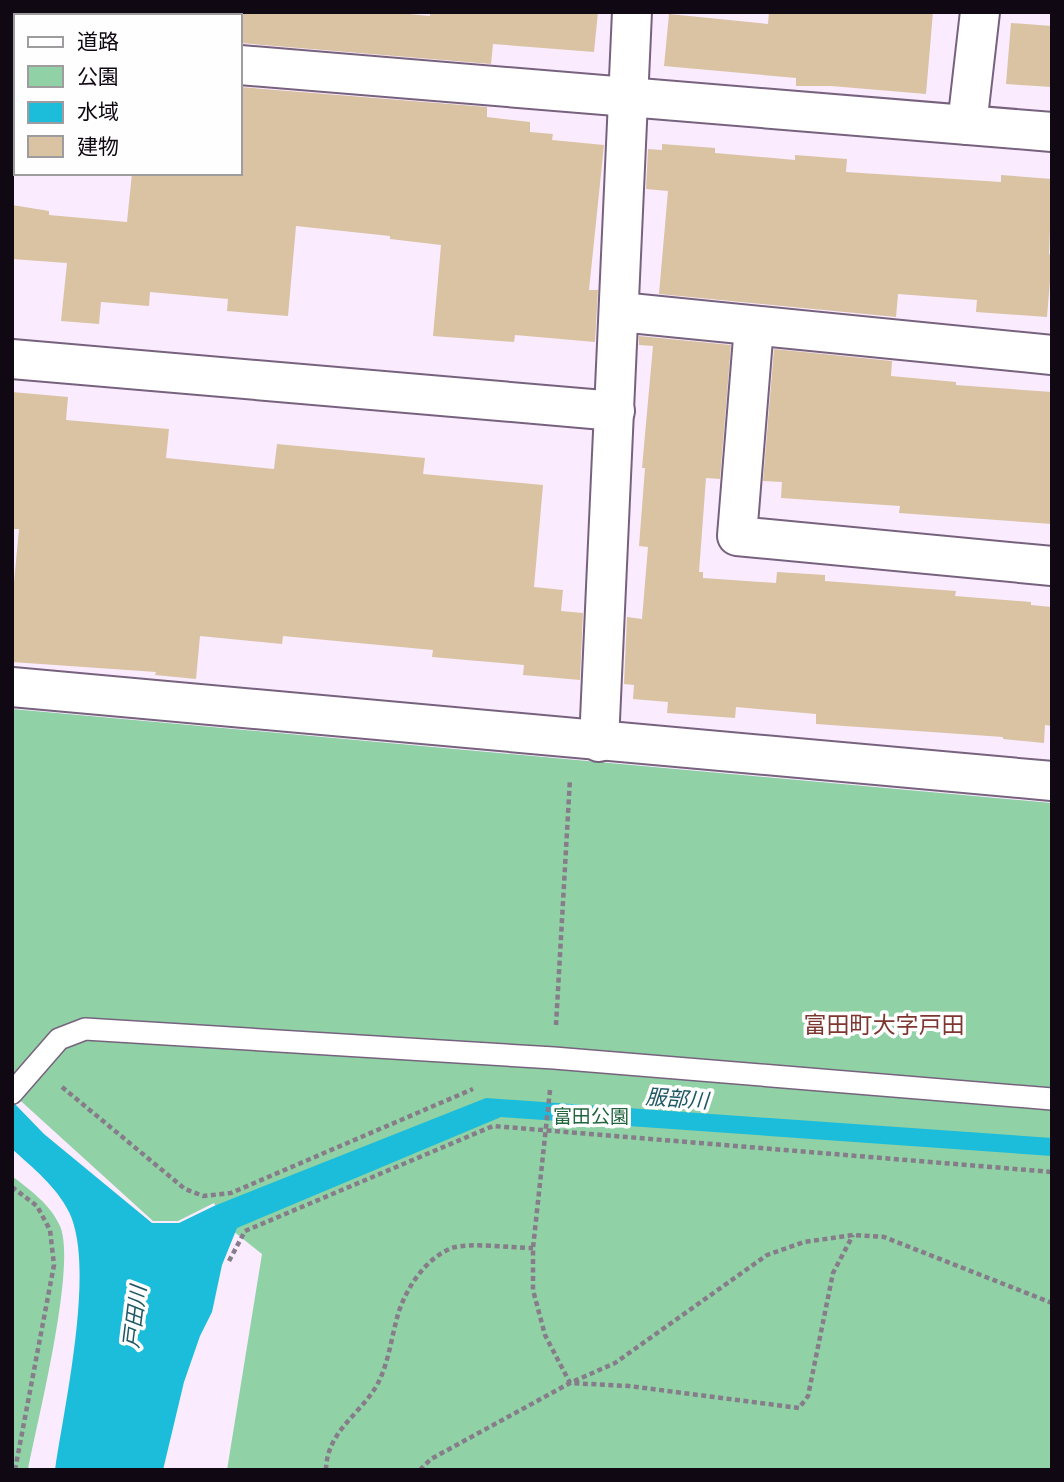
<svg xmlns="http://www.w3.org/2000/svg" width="1064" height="1482" viewBox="0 0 1064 1482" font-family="Overpass,'Noto Sans JP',sans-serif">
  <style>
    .green { fill: #90d1a6 }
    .water { fill: #1cbcdb }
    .building { fill: #d9c3a3 }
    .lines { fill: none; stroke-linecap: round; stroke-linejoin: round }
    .service-casing { stroke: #77627e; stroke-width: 24 }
    .minor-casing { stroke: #77627e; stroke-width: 42 }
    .path { stroke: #877c8a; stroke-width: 4.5; stroke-dasharray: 5 3.5; stroke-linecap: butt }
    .service { stroke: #fff; stroke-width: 21 }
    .minor { stroke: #fff; stroke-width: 38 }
    .labels { text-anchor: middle; stroke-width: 7; stroke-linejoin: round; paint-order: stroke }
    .park-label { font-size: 19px; fill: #20653e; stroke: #fefefe }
    .water-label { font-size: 21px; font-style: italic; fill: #1e5865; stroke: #fefefe }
    .quarter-label { font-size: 23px; fill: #7e3730; stroke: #fefefe }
  </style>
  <rect width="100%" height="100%" fill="#faebfe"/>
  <g class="green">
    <polygon points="12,709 1052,803 1052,1470 227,1470 262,1254 228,1227 214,1203 178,1221 153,1221 12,1093"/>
    <path d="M12,1176C31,1191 50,1204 60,1226C77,1265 37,1422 28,1470H12Z"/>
  </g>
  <path class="water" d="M486,1098L1052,1138V1156L501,1117L237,1228L222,1265L212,1312L200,1336L184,1382L163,1470H55C64,1407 96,1267 69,1212C56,1186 33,1168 12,1149V1101L44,1134L152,1223H179L214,1206Z"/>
  <g class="building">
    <polygon points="240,12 389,12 430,16 430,12 598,12 594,52 493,44 491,64 240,43"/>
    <polygon points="769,12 933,12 926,94 831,86 796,86 796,78 664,66 669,14 768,24"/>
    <polygon points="1011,23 1052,26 1052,87 1006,84"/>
    <polygon points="240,87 487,107 487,117 530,122 530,132 553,134 552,140 604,145 589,290 598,290 595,342 515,335 514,342 433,336 441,245 390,239 390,236 296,226 288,316 227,311 228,299 150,292 149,306 101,302 99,324 61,321 67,263 12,259 12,205 49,211 49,215 127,222 132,173 240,173"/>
    <polygon points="662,144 715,148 715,153 795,160 795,155 847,159 846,172 1001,182 1001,175 1052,179 1049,254 1052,257 1047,317 976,312 977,300 898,294 896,317 659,294 668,191 646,189 648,149 662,150"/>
    <polygon points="639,336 731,345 720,479 706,478 699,572 703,572 703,578 776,583 777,572 825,575 825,581 956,591 955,596 1031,602 1031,605 1052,607 1052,726 1045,725 1044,743 1003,739 1003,737 816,724 816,714 736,707 735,718 667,713 668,702 633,699 634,685 624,684 627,617 642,619 648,547 639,546 645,468 642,468 653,346 639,345"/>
    <polygon points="774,349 892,361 891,376 956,382 956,385 1052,392 1052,524 899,513 900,506 781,498 782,482 763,481"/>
    <polygon points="12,392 68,397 66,420 169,429 166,458 274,469 277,444 425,458 423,474 543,485 534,587 563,590 561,611 583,613 580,680 523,675 524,665 432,657 433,650 283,636 282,644 200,636 196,679 155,675 156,672 12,662 12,603 19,529 12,529"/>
  </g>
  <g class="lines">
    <defs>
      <polyline id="service" points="12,1093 59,1039 85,1029 554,1058 1052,1099"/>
      <g id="minor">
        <polyline points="12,47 16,47"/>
        <polyline points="240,65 1052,132"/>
        <polyline points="967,125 980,12"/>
        <polyline points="620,312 1052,355"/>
        <polyline points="754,326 737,536 1052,566"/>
        <polyline points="12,359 615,411"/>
        <polyline points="12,687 1052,781"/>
        <polyline points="599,742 632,12"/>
      </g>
    </defs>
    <use href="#service" class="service-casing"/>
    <use href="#minor" class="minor-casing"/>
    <g class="path">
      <polyline points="556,1025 570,779"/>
      <polyline points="62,1087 185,1189 203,1196 231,1193 473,1089"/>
      <polyline points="550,1090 533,1248 533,1290 545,1335 570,1383 629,1386 799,1408 808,1396 833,1273 853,1235"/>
      <polyline points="12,1187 37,1206 50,1230 54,1265 15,1470"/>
      <polyline points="229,1261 245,1231 493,1126 1052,1172"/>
      <path d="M326,1470C327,1431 359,1416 377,1385C388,1365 391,1340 397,1318C404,1291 425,1258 452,1248C471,1242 512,1248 533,1248"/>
      <polyline points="420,1470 431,1459 570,1383 615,1363 767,1255 804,1242 853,1235 884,1237 1052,1303"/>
    </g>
    <use href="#service" class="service"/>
    <use href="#minor" class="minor"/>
  </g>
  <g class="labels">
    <g class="park-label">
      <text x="591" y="1123">富田公園</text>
    </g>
    <g class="water-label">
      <text transform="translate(677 1099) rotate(4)" y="7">服部川</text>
      <text transform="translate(135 1317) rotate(-83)" y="7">戸田川</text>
    </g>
    <g class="quarter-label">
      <text x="884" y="1033">富田町大字戸田</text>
    </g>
  </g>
  <rect width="1064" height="1482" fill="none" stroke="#100812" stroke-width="28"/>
  <rect x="14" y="14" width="228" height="161" fill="#fefefe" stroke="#9f9ca0" stroke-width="2"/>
  <rect x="28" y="37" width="35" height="10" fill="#ffffff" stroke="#9f9ca0" stroke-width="2"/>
  <text x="77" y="49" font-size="21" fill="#100812">道路</text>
  <rect x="28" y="66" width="35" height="21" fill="#90d1a6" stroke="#9f9ca0" stroke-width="2"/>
  <text x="77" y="84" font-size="21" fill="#100812">公園</text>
  <rect x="28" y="102" width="35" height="21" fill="#1cbcdb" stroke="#9f9ca0" stroke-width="2"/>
  <text x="77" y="119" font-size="21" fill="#100812">水域</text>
  <rect x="28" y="136" width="35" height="21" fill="#d9c3a3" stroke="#9f9ca0" stroke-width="2"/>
  <text x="77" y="154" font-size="21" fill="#100812">建物</text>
</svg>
